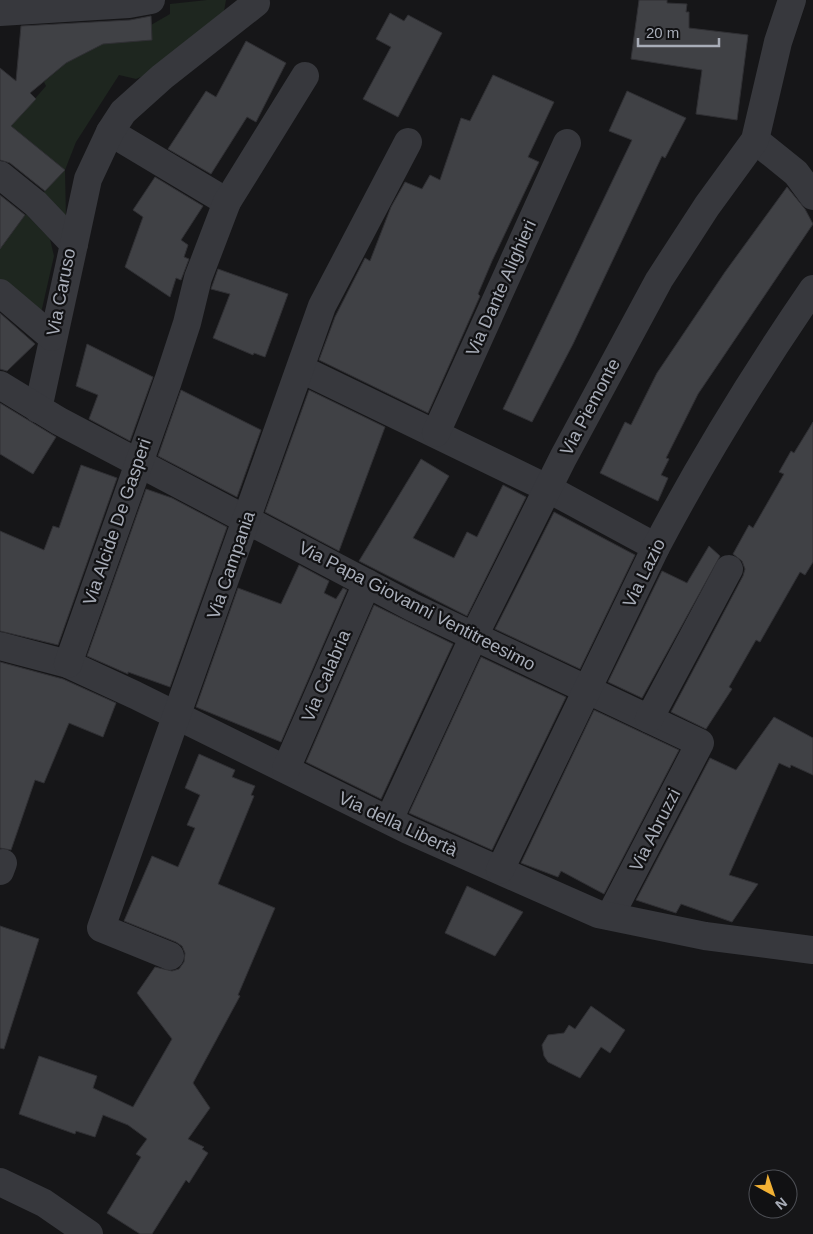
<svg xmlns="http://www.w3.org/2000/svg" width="813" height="1234" viewBox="0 0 813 1234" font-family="Helvetica,sans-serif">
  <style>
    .green { fill: #1e261f }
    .building { fill: #404145; stroke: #303034 }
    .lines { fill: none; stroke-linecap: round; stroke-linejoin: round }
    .minor { stroke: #37383d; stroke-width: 28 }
    .labels { text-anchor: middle; stroke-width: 4.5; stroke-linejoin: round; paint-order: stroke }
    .street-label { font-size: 18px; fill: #a8adb8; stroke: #111113 }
  </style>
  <rect width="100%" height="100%" fill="#161618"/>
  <g class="green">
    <polygon points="207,0 226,0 224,11 158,70 136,79 119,75 76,142 65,170 66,218 42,194 65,170 11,126 46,86 44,82 66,63 103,44 152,40 151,25 170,14 170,4"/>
    <polygon points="26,214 50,239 54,256 41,313 0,279 0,249"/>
  </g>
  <g class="building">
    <polygon points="639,0 667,0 667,3 687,4 686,12 689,12 689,28 748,35 737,120 696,114 702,70 631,59"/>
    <polygon points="390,13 404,21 408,15 442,33 398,117 363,99 391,47 376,39"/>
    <polygon points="151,16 152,40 103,44 66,63 30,93 36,99 11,126 65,170 45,191 10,163 0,160 0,68 16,81 21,26 130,20"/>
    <polygon points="246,41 286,63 256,122 247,117 211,174 168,149 206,91 216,97"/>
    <polygon points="493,75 554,102 528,157 539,162 492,261 478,294 480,296 428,413 319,360 335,317 365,258 370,261 391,207 405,182 422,189 430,175 440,180 461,118 470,121"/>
    <polygon points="627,91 686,118 665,158 662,156 573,344 532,422 503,409 632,140 609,131"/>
    <polygon points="155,177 203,206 181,240 188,245 184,257 189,259 181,280 176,278 170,297 125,267 143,217 133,210"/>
    <polygon points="787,187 805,209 813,224 698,394 666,458 669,459 661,475 668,478 658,501 600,473 625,422 631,425 657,373 725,272"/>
    <polygon points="0,195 25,215 0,249"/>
    <polygon points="218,269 288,294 265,357 254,353 253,355 213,338 230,294 211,289"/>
    <polygon points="0,313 35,344 7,371 0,369"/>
    <polygon points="87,344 153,377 130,441 89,419 98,395 76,386"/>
    <polygon points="181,390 261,430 237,497 158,456"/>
    <polygon points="309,390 385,427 339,551 265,512"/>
    <polygon points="0,403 56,437 33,474 0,454"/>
    <polygon points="813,422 813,562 805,575 800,572 760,642 756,640 729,687 732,689 706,729 671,712 743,576 745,569 742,561 733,554 749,525 753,528 784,474 779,472 791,451 794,453"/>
    <polygon points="421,459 449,476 413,538 454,558 467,532 477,537 503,485 526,497 467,616 359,561"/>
    <polygon points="81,465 117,478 58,645 0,631 0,531 44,550 53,526 59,528"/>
    <polygon points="146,489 172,498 227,527 170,687 128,672 128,674 87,656"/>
    <polygon points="554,512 635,555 580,669 495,629"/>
    <polygon points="709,546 720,556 642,698 608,682 662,571 687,583"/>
    <polygon points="299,565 329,581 324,593 336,599 343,588 347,590 281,742 196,707 238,588 281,604"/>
    <polygon points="374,605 453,644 381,799 306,762"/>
    <polygon points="481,657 566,697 492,850 409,813"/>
    <polygon points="0,662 63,679 116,703 103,737 69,723 44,783 35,780 11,850 0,848"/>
    <polygon points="594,710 679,750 604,894 561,871 558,877 521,863"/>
    <polygon points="774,717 813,738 813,775 791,765 790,768 779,763 729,875 758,884 732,922 681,904 676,913 636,900 710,758 736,770"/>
    <polygon points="199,754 235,770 232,777 255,786 251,795 254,796 218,884 275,908 238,995 240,996 193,1083 210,1108 188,1139 204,1147 202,1149 208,1153 189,1183 186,1180 152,1234 140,1234 107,1213 141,1157 136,1154 147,1139 128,1125 103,1115 95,1137 76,1131 75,1134 19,1114 39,1056 97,1076 93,1088 133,1107 172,1039 137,993 155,967 172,971 179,969 184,962 185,953 182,946 176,942 124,921 152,856 178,867 195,828 187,825 200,795 185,788"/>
    <polygon points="467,886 523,912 495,956 445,933"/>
    <polygon points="0,926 39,939 4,1049 0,1048"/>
    <polygon points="591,1006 625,1030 610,1053 601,1047 580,1078 548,1062 544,1056 542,1045 548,1035 564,1033 569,1025 575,1029"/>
  </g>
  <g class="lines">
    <g class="minor">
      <polyline points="0,12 129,4 151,0"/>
      <polyline points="110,132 227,202"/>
      <polyline points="755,140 796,173 813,196"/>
      <polyline points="0,175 36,204 74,244 38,409"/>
      <polyline points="74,244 88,179 110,132 123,112 162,77 256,3"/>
      <polyline points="0,293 52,337"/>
      <polyline points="301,369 547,488 656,547"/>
      <polyline points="0,385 59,421 412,607 700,743 610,916"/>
      <polyline points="436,433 567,143"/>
      <polyline points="0,646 68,664 135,695 408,830 598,914 705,936 813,950"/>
      <polyline points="68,664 168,381 187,323 198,278 227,202 305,76"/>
      <polyline points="649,719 729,569"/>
      <polyline points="286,769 367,583"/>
      <polyline points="389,820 474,636 563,458 659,280 707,206 755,140 778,42 792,0"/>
      <path d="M500,870L656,547C703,458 756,372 813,289"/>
      <polyline points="0,871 3,863"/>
      <polyline points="170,956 101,928 322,306 408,142"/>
      <polyline points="0,1182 44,1203 89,1234"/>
    </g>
  </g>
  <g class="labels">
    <g class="street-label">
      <text transform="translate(501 288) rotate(-66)" y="6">Via Dante Alighieri</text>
      <text transform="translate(61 292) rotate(-79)" y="6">Via Caruso</text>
      <text transform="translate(590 407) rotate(-62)" y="6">Via Piemonte</text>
      <text transform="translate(117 522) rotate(-71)" y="6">Via Alcide De Gasperi</text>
      <text transform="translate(231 565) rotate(-71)" y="6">Via Campania</text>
      <text transform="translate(644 573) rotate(-64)" y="6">Via Lazio</text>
      <text transform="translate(417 606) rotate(27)" y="6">Via Papa Giovanni Ventitreesimo</text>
      <text transform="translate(326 676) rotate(-67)" y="6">Via Calabria</text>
      <text transform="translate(398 824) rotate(25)" y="6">Via della Libertà</text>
      <text transform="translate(655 830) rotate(-63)" y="6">Via Abruzzi</text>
    </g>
  </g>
  <g transform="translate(773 1194) rotate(140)"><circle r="24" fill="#111113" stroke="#4d4f55"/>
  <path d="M0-4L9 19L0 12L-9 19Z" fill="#f2b134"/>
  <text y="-8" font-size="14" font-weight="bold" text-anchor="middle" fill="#a8adb8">N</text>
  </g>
  <path d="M638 38v8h81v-8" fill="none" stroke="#a8adb8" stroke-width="2.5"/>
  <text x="646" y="38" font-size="15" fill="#a8adb8" stroke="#111113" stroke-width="4" paint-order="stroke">20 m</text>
</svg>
